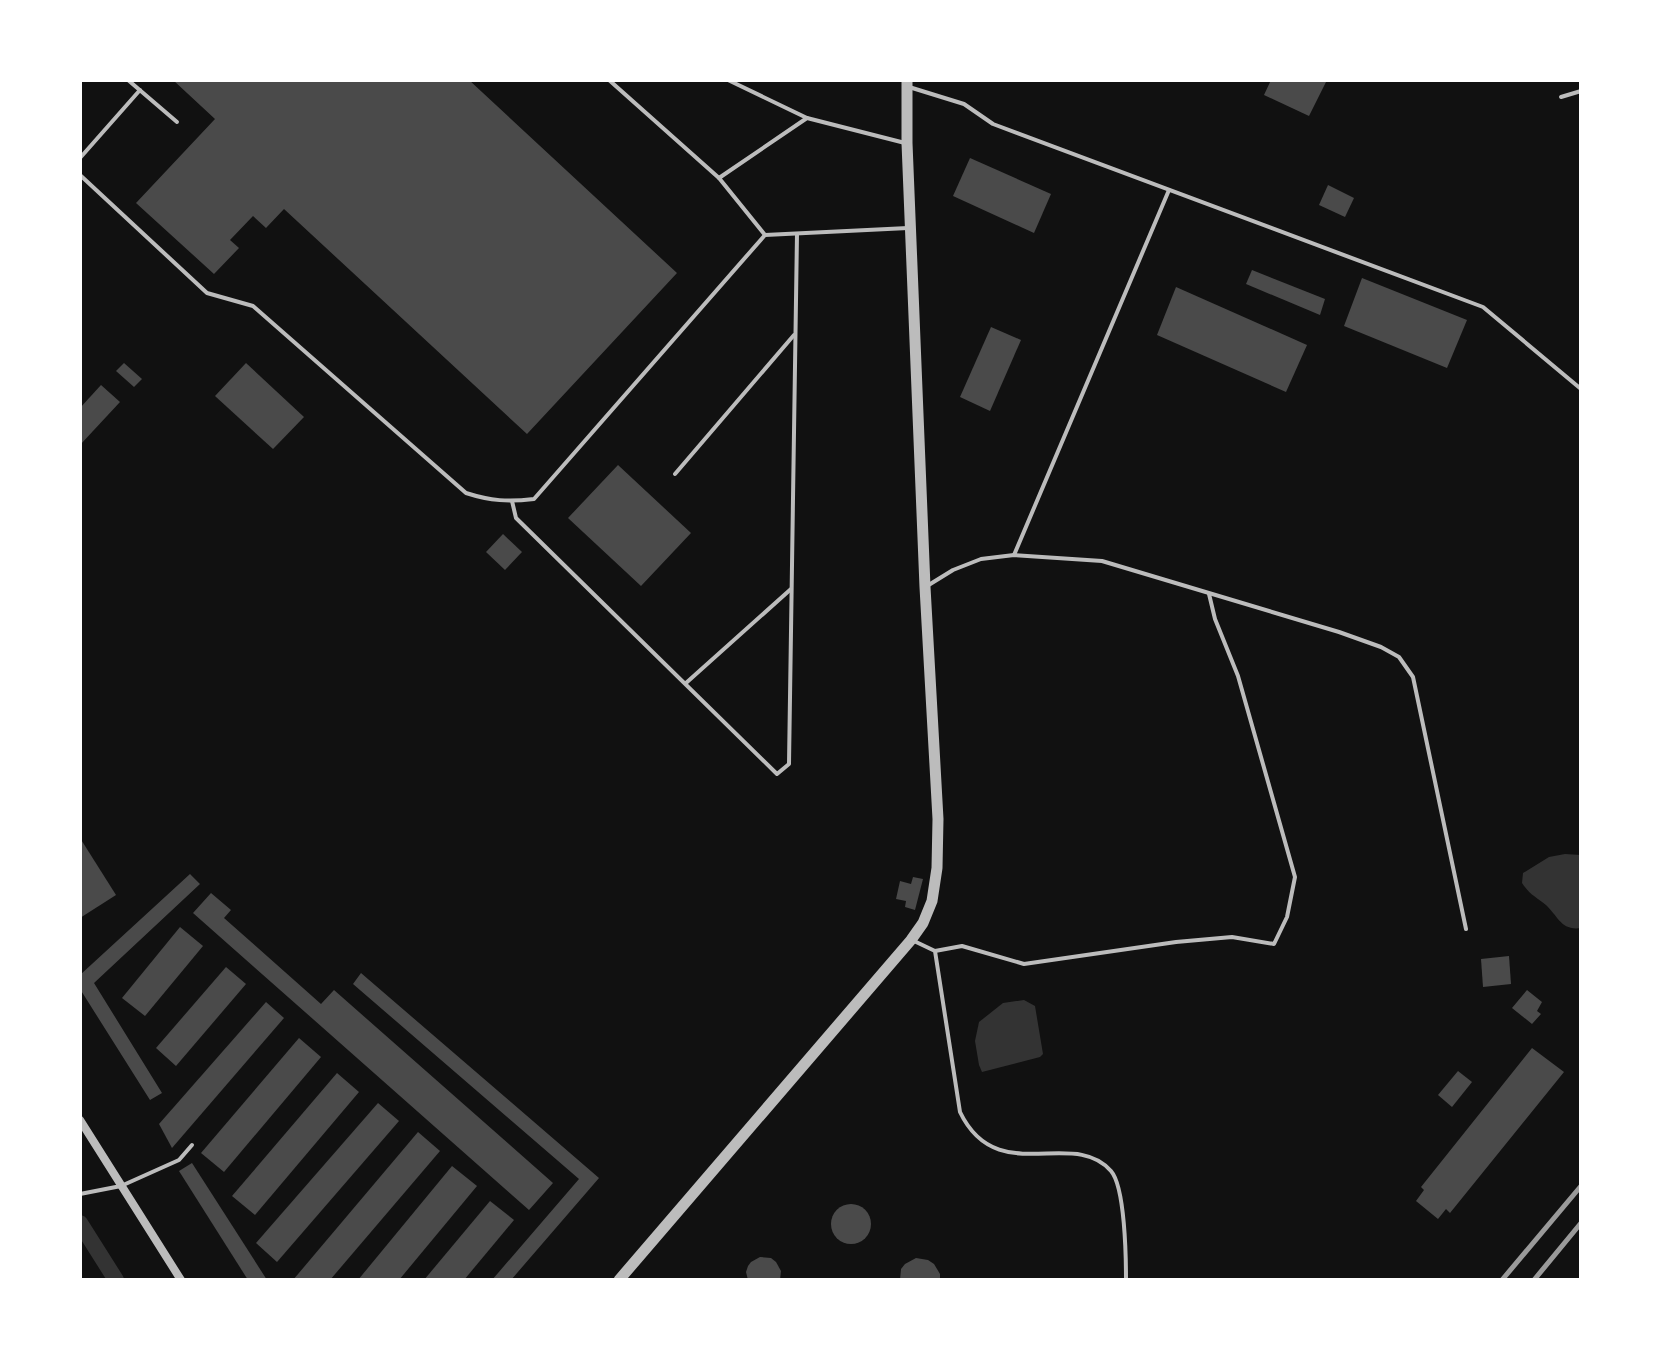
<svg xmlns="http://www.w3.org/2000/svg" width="1661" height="1360" viewBox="0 0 1661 1360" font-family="'Work Sans',sans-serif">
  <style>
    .water { fill: #333 }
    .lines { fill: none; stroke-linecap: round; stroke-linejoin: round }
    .canal { stroke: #333; stroke-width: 16 }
    .building { fill: #4a4a4a }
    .service { stroke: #bcbcbc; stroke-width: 4 }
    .minor { stroke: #bcbcbc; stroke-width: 8 }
    .tertiary { stroke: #bcbcbc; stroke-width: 11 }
    .rail { stroke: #9a9a9a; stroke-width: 5 }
  </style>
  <rect width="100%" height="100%" fill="#111"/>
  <g class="water">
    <path d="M1565,854L1581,855V928C1561,931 1558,916 1546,905C1535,896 1531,896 1522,883L1523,873L1549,857Z"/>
    <polygon points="1024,1000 1035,1006 1043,1054 1040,1057 982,1072 979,1065 975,1041 979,1022 1003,1003"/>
  </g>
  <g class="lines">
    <polyline class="canal" points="80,1223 116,1280"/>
  </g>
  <g class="building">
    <polygon points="173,80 469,80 677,273 527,434 284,209 266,228 253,216 230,240 239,248 214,274 136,203 215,119"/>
    <polygon points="1271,80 1327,80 1309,116 1264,95"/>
    <polygon points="970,158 1051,194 1034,233 953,196"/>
    <polygon points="1328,185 1354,198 1345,217 1319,205"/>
    <polygon points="1252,270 1325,299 1320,315 1246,284"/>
    <polygon points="1362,278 1467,320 1447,368 1344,326"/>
    <polygon points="1176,287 1307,345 1286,392 1157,335"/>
    <polygon points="991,327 1021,340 990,411 960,397"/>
    <polygon points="124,363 142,379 134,387 116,371"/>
    <polygon points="246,363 304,417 273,449 215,396"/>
    <polygon points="101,385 120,402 80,445 80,408"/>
    <polygon points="618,465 691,533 641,586 568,518"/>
    <polygon points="503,534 522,552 505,570 486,552"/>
    <polygon points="80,838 116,895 80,918"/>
    <polygon points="190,874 200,884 94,983 162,1093 150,1100 80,989 80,975"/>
    <polygon points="913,877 923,879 915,910 905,907 906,901 896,899 900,881 911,884"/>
    <polygon points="211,893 231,910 224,918 321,1004 334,990 553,1183 529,1210 193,913"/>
    <polygon points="180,927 203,946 145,1016 122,998"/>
    <polygon points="1509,956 1511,984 1483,987 1481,959"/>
    <polygon points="226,967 246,984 176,1066 156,1048"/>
    <polygon points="361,973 599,1178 511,1280 492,1280 579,1179 353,984"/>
    <polygon points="1527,990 1542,1002 1537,1011 1541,1014 1532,1024 1512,1008"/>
    <polygon points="266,1002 284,1018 172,1148 159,1124"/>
    <polygon points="299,1038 321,1057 224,1172 201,1153"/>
    <polygon points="1532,1048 1564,1072 1450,1213 1446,1209 1438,1219 1416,1201 1424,1190 1421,1187"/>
    <polygon points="1458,1071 1472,1082 1452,1107 1438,1095"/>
    <polygon points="337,1073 359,1092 255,1215 232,1196"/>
    <polygon points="378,1103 399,1121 277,1262 256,1243"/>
    <polygon points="418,1132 440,1151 330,1280 293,1280"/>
    <polygon points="192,1163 267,1280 248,1280 179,1171"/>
    <polygon points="452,1166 477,1186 399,1280 358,1280"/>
    <polygon points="490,1201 514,1220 464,1280 424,1280"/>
    <circle cx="851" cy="1224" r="20"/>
    <polygon points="760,1257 771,1258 776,1262 781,1271 780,1280 748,1280 746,1272 748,1266 751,1262"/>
    <polygon points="916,1258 928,1260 934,1264 940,1274 940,1280 900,1280 901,1269 905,1264"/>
  </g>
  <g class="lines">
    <g class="service">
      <polyline points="128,80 177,122"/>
      <polyline points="609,80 719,178"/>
      <polyline points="728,80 807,118"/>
      <polyline points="909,87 964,104 993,124 1483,307 1581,389"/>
      <polyline points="1561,97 1581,91"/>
      <polyline points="80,158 140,90"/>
      <path d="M80,175L207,293L253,306L466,493C491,501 508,502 534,499L765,235L719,178L807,118L905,143"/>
      <polyline points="765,235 908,228"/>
      <polyline points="675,474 794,335"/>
      <polyline points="512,501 516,518 777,774 789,764 797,234"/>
      <polyline points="1014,555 1169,190"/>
      <polyline points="927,586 953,570 981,559 1014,555 1102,561 1339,632 1381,647 1399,657 1413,677 1466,929"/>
      <polyline points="686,683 791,589"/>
      <path d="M914,941L935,951L960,1112C997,1189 1073,1127 1111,1171C1125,1187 1126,1257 1126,1280"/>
      <polyline points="935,951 962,946 1024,964 1176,942 1232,937 1274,944 1287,917 1295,877 1238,676 1215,619 1209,594"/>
      <polyline points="80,1194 121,1186 179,1160 192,1145"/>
    </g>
    <polyline class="minor" points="80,1120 181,1280"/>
    <polyline class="tertiary" points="619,1280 911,940 923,923 932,901 937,868 938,819 925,587 907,143 907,80"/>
    <g class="rail">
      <polyline points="1502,1280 1581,1186"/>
      <polyline points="1534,1280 1581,1223"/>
    </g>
  </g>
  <rect width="1661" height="1360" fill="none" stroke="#ffffff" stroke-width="164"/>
</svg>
